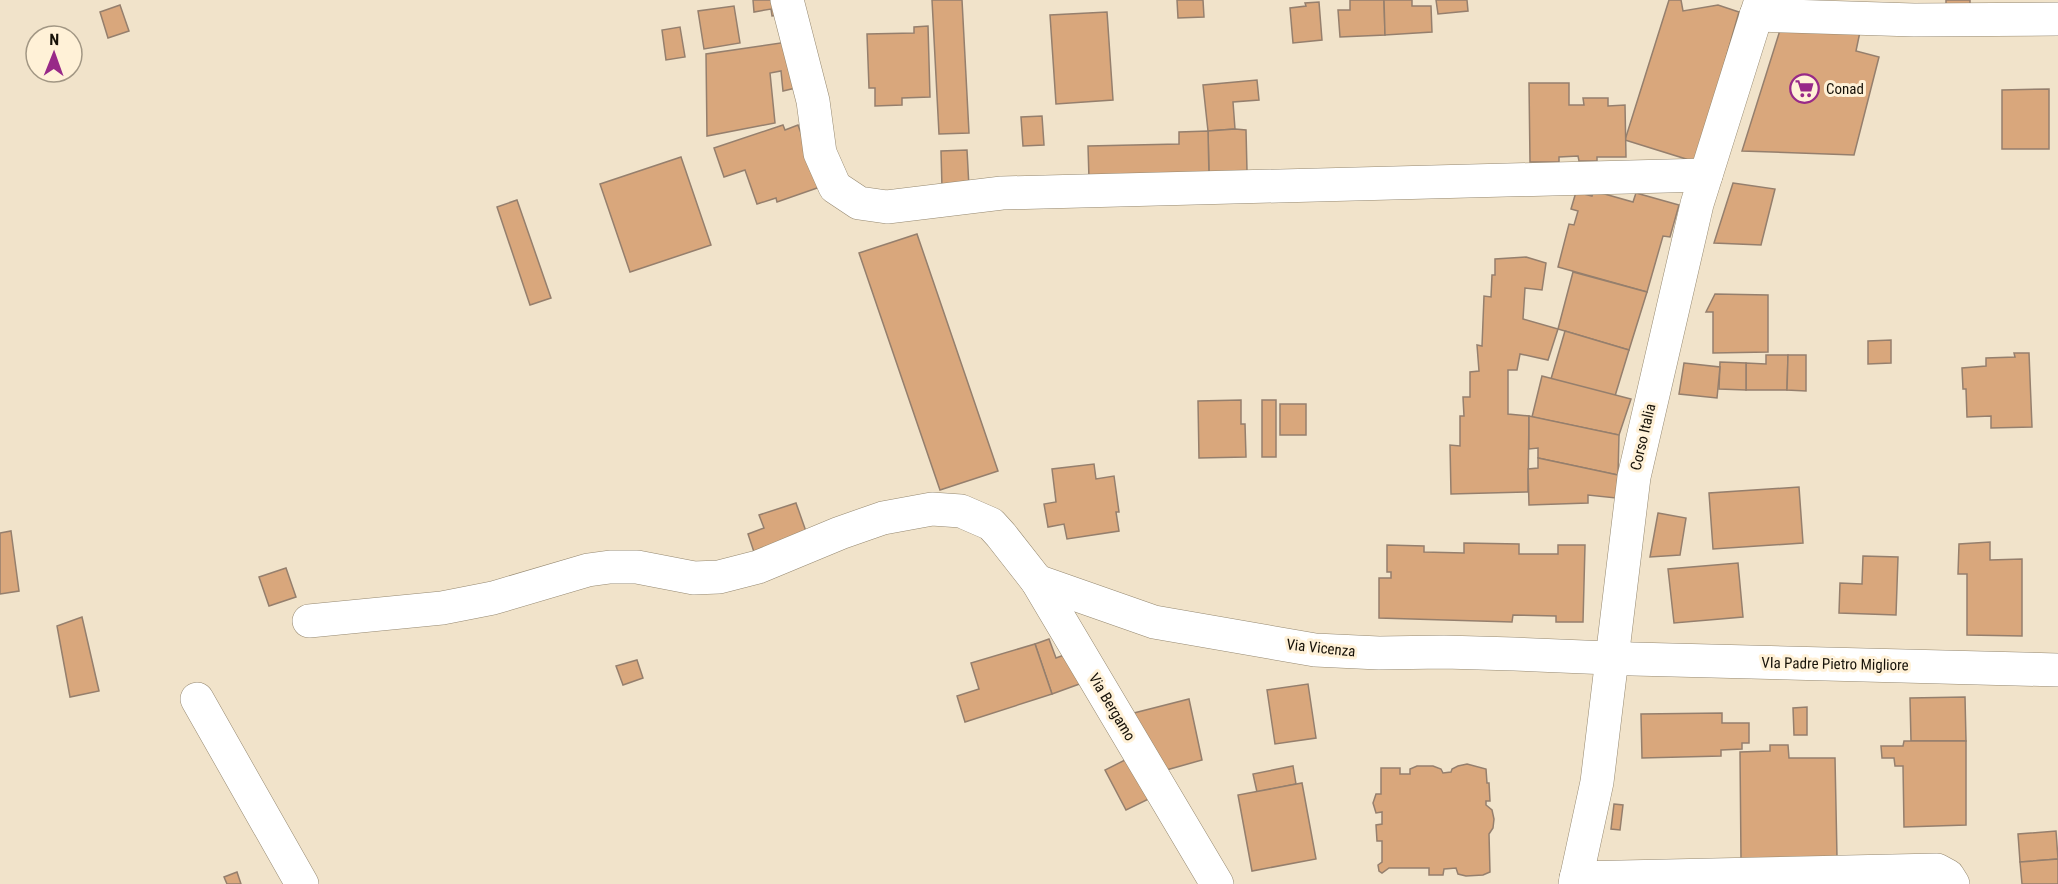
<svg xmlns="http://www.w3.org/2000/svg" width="2058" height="884" viewBox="0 0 2058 884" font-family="'Roboto Condensed',sans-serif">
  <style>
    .building { fill: #d9a77c; stroke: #957f6d; stroke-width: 1.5 }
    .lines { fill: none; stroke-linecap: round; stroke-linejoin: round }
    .minor-casing { stroke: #958870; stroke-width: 34 }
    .minor { stroke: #fff; stroke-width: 33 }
    .labels { text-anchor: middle; stroke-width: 6; stroke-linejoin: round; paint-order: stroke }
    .poi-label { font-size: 15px; fill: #161108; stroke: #fff1d7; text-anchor: start }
    .street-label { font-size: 15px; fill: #161108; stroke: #fff1d7 }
  </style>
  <rect width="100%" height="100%" fill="#f1e3ca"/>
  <g class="building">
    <polygon points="753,0 777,0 779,15 772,16 771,9 754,12"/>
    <polygon points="932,0 962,0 969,133 939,134"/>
    <polygon points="1177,0 1203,0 1204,17 1178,18"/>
    <polygon points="1350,0 1384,0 1385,35 1340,37 1338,10 1350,10"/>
    <polygon points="1384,0 1412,0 1412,6 1431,6 1432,32 1385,35"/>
    <polygon points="1436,0 1467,0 1468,11 1438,14"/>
    <polygon points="1669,0 1681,0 1683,11 1718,5 1739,12 1698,157 1691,163 1686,159 1625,140"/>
    <polygon points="1946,0 1970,0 1970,11 1946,12"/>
    <polygon points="1319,2 1322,40 1293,43 1290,8 1306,6 1305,3"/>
    <polygon points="120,5 129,31 108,38 100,12"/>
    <polygon points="734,6 740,43 704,49 698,11"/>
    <polygon points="1107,12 1113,100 1056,104 1050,15"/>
    <polygon points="928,26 930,97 902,98 902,105 875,106 875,88 869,88 867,34 914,33 914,27"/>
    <polygon points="680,27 685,57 666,60 662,30"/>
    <polygon points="1781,27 1861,27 1856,51 1879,57 1854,155 1742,151"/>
    <polygon points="794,41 800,87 783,91 781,71 770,73 775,123 707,136 706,54"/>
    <polygon points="1257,80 1259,100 1233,102 1235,129 1208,131 1203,85"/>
    <polygon points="1529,83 1569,83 1569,105 1584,105 1583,98 1608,98 1608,106 1625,105 1626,157 1597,157 1597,161 1579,161 1578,156 1559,157 1559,162 1530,162"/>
    <polygon points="2049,89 2049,149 2002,149 2002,90"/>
    <polygon points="1042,116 1044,145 1023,146 1021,117"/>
    <polygon points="783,125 785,130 798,125 820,187 777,202 776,198 757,204 745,170 724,177 714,148"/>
    <polygon points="1235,129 1246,130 1247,171 1209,173 1208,131"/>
    <polygon points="1208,131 1209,176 1089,179 1088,146 1179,144 1179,132"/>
    <polygon points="967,150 969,187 942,188 941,151"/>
    <polygon points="681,157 711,245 630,272 600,184"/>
    <polygon points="1733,183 1775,189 1761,245 1714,243"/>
    <polygon points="1594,191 1633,202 1636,193 1679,205 1670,237 1663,236 1647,292 1558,267 1569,224 1574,225 1578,211 1571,209 1576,192 1592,196"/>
    <polygon points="517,200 551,298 530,305 497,207"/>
    <polygon points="917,234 998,471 940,490 859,253"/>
    <polygon points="1526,257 1546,263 1542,290 1525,288 1523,319 1558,329 1548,360 1520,354 1517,370 1508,370 1508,414 1529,416 1528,492 1451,494 1450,445 1460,446 1460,416 1464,416 1463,397 1470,397 1470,372 1479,371 1477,345 1482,346 1484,296 1491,297 1492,275 1495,275 1495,259"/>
    <polygon points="1573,272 1647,292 1629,350 1558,329"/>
    <polygon points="1715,294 1768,295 1768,352 1713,353 1713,312 1706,312"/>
    <polygon points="1565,331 1629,350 1615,396 1551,379"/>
    <polygon points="1891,340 1891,363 1868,364 1868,341"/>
    <polygon points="2014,353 2029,353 2032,427 1991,428 1991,416 1967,417 1966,389 1963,389 1962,368 1986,366 1986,358 2015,357"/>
    <polygon points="1766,355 1788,355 1787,390 1746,390 1746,363 1766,364"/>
    <polygon points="1788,355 1806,355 1806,391 1787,390"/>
    <polygon points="1720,362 1746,363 1746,390 1719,389"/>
    <polygon points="1684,363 1720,367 1717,398 1679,394"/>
    <polygon points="1542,376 1631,399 1619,435 1532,417"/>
    <polygon points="1241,400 1241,424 1245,424 1246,457 1199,458 1198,401"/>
    <rect x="1262" y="400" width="14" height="57"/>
    <rect x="1280" y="404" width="26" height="31"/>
    <polygon points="1529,416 1619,435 1618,475 1538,458 1538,448 1529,449"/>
    <polygon points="1538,458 1618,475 1616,498 1588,495 1588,503 1529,505 1528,469 1538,468"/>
    <polygon points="1094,464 1096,479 1114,476 1119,512 1116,512 1119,531 1067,539 1064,524 1048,527 1044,504 1056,502 1052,469"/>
    <polygon points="1799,487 1803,543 1713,549 1709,493"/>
    <polygon points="796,503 808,537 756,558 748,534 764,528 759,515"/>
    <polygon points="1658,513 1686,518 1680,555 1650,557"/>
    <polygon points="11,531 19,591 0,594 0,533"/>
    <polygon points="1990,542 1990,560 2022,559 2022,636 1967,635 1967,574 1958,574 1959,544"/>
    <polygon points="1464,543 1519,544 1519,554 1558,554 1558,545 1585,545 1583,622 1556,622 1556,616 1513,615 1512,622 1379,618 1379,578 1391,578 1391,572 1387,572 1387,545 1424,546 1424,552 1464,553"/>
    <polygon points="1863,556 1898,557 1896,615 1839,613 1840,583 1862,584"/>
    <polygon points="1738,563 1743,617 1674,623 1668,569"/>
    <polygon points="286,568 296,597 269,606 259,577"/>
    <polygon points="82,617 99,691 70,697 57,626"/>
    <polygon points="1049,639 1056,658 1075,651 1085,682 1052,694 1035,644"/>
    <polygon points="1035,644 1052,694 965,722 957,696 979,689 971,663"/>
    <polygon points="637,660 643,678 623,685 616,666"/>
    <polygon points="1308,684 1316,738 1275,744 1267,690"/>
    <polygon points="1965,697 1966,741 1911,741 1910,698"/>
    <polygon points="1189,699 1202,760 1159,772 1126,715"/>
    <polygon points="1807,707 1807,735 1794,735 1793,708"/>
    <polygon points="1722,713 1722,723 1749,723 1749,743 1742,743 1742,749 1721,750 1721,756 1642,758 1641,714"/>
    <polygon points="1904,741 1966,741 1966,825 1904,827 1903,766 1895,766 1894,758 1882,758 1881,746 1903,746"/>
    <polygon points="1770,745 1788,745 1789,758 1835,758 1837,857 1741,859 1740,752 1770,751"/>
    <polygon points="1137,754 1157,795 1126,810 1105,770"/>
    <polygon points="1467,764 1486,769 1487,783 1489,783 1490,801 1486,801 1486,805 1492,810 1494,819 1493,828 1489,834 1490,872 1483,875 1466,876 1458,874 1456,868 1444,869 1443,875 1429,875 1429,868 1389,868 1382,873 1379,871 1378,865 1382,862 1382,841 1377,841 1376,825 1382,824 1382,812 1376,813 1373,803 1376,794 1381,794 1381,768 1400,768 1400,774 1410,774 1410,769 1417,766 1433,766 1441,769 1443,773 1451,772 1452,769 1458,766"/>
    <polygon points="1293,766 1296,784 1257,792 1253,774"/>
    <polygon points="1302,783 1316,859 1252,871 1238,795"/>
    <polygon points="1614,804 1623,805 1620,830 1611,829"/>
    <polygon points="2056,831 2058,859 2020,862 2018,834"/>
    <polygon points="2058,859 2058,884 2022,884 2020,862"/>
    <polygon points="237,872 241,884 227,884 224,877"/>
  </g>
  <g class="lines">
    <defs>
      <g id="minor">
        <polyline points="787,0 813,101 820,153 835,187 859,203 887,207 1002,193 1706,175"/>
        <polyline points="1756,15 1914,20 2058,19"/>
        <polyline points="1037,581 1154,622 1315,650 1379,653 1444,652 1514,654 1633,659 2058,670"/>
        <polyline points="309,621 442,608 493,598 588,570 610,567 637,567 694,578 719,577 758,567 840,533 883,518 932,509 961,511 991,524 1001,535 1037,581 1217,884"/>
        <polyline points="197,699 302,884"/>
        <polyline points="1576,878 1937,870 1948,876 1953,884"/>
        <polyline points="1575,884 1597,782 1634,477 1697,204 1761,0"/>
      </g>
    </defs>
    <use href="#minor" class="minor-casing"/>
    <use href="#minor" class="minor"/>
  </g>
  <defs>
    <symbol id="supermarket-ring" viewBox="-11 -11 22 22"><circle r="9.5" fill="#fff1d7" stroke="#982988" stroke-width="1.5"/><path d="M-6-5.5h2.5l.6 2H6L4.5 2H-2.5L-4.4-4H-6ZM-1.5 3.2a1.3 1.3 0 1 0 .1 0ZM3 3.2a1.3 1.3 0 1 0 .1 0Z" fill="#982988"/></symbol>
  </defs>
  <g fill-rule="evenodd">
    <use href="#supermarket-ring" x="1788" y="72" width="33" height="33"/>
  </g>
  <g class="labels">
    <g class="poi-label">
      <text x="1826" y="94">Conad</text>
    </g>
    <g class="street-label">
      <text transform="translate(1643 437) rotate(-77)" y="5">Corso Italia</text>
      <text transform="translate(1321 648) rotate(6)" y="5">Via Vicenza</text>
      <text transform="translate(1835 664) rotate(1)" y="5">VIa Padre Pietro Migliore</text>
      <text transform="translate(1112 707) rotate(59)" y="5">Via Bergamo</text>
    </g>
  </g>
  <g transform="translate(54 54) rotate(1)"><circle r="28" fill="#fff1d7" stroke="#a29784" stroke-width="1.5"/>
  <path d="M0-4.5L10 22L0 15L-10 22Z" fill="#982988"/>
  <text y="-9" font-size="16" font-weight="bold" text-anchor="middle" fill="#161108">N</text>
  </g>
</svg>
